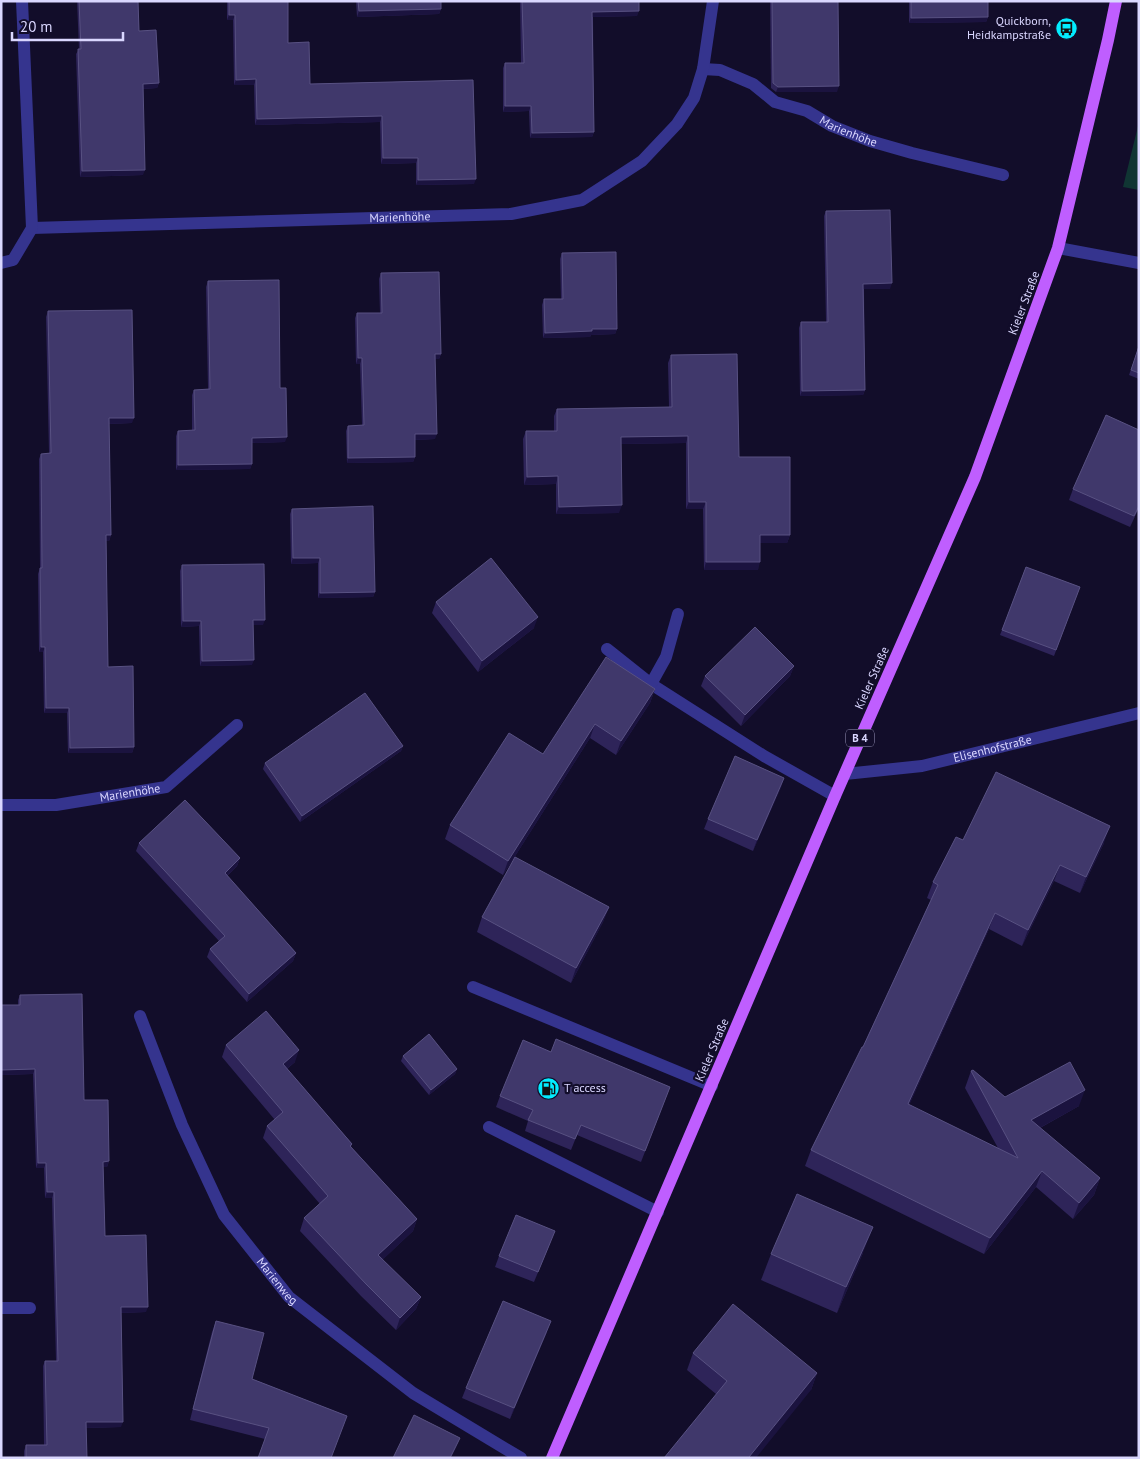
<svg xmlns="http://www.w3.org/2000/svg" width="1140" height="1459" viewBox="0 0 1140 1459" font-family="'PT Sans',sans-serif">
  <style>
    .green { fill: #103533 }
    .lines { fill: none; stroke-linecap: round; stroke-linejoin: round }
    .lane { stroke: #35348e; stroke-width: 12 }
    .street { stroke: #35348e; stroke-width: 12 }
    .primary { stroke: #bf5eff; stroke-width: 12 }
    .wall { fill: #2e2459 }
    .shaded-wall { fill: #1b133f }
    .building { fill: #40386b; stroke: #585182 }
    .labels { text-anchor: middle; stroke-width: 4.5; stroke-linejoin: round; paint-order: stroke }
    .shield { fill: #120d2a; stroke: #9e9abf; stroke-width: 1 }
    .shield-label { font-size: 11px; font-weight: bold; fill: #dad7ff }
    .poi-label { font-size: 12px; fill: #dad7ff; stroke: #120d2a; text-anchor: end }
    .street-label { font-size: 12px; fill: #dad7ff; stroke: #120d2a }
  </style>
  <rect width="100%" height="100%" fill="#120d2a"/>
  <polygon class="green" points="1139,122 1139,190 1123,187"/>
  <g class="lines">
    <g class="lane">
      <polyline points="1058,248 1139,263"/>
      <polyline points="607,649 651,684 764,756 835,796"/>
      <polyline points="651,684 666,657 678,614"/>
      <polyline points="473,987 712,1086"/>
      <polyline points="489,1127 658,1212"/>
    </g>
    <g class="street">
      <path id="s1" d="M703,69L720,70L753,84L775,102L807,111L832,126L870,141L912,153L1003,175"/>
      <path id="s2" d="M32,228L511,214L582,200L642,161L677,124L694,98L703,69L713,1"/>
      <polyline points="1,263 13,260 32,228 22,1"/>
      <path id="s3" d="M845,774L922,766L1139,713"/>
      <path id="s4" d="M1,805H56L166,787L237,725"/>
      <path id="s5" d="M140,1016L182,1125L224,1215L289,1297L413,1393L521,1458"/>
      <polyline points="1,1308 30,1308"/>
    </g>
    <polyline class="primary" points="552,1458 835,796 975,477 1058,248 1108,40 1116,1"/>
  </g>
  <g class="wall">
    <polygon points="77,1 138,1 139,31 159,83 157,88 143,89 143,175 80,177 76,54 79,49"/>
    <polygon points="227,1 288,1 288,43 310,84 473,80 474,184 416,185 416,163 381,164 380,122 255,125 254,85 234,85 233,20 227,20"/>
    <polygon points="356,1 441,1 441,9 439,14 357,17"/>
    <polygon points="520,1 639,1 637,16 593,17 594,132 592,137 530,138 529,111 503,112 503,68 505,63 521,63"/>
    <polygon points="770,1 838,1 837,92 776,92 771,88"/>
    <polygon points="909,1 988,1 988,17 986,22 909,23"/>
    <polygon points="826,211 890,289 864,289 865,390 863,395 800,396 799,328 801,322 826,322 824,216"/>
    <polygon points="562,253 617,329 615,334 591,335 590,337 543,338 542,305 544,299 561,299 560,259"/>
    <polygon points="381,273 441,354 439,359 435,359 435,439 415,440 415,457 413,462 347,463 346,431 348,426 362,425 360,364 356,364 355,318 357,313 380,313 379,279"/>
    <polygon points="208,281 280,388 285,442 252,443 252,464 250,469 176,470 176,436 178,431 192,430 192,395 194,390 208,389 206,287"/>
    <polygon points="48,311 132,423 109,424 111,535 109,541 106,541 108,667 134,747 132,753 68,753 67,713 44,713 43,652 39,652 38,574 40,568 39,459 41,454 49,453 46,317"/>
    <polygon points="1139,346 1139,379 1129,375"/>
    <polygon points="671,355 739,457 790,535 787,543 760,543 758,570 704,570 703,509 686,509 686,443 621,444 619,513 556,514 556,484 524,485 523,439 526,431 554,431 554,416 557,409 669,407 668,363"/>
    <polygon points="1073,489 1139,508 1130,527 1069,500"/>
    <polygon points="292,509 375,592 373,597 318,598 318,563 291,564 290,514"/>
    <polygon points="182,565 263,625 253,625 252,665 200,666 199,626 181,627 180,571"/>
    <polygon points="1026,567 1080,587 1054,656 1000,635"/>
    <polygon points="436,602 534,628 478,672 432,613"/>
    <polygon points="794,666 790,676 741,726 701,686 705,676"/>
    <polygon points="655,689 650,703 616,755 590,738 503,875 445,839 450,825 543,754"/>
    <polygon points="403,746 401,751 300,822 263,769 265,763"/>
    <polygon points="784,778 753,851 704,829 708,819"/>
    <polygon points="963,840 1104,843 1080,893 1054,881 1022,946 989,929 909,1105 998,1148 965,1088 971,1071 1005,1097 1079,1106 1040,1128 1100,1178 1094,1195 1073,1219 1036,1187 984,1254 805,1166 811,1150 863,1047 931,900 927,898 933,882"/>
    <polygon points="139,843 240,858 237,866 227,876 296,953 293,961 247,1002 207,957 210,949 219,941 136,851"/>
    <polygon points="609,907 603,922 571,983 477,932 482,917"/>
    <polygon points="20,995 84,1100 109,1161 107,1167 103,1167 105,1236 146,1312 121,1313 121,1427 86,1428 87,1458 24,1458 24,1451 26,1445 44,1445 43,1366 45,1361 56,1361 52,1198 45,1198 44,1168 36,1168 33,1074 1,1075 1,1005 18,1005 18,1000"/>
    <polygon points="226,1045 295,1062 287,1069 352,1144 351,1147 417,1219 413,1231 382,1260 421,1297 416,1309 396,1330 361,1296 300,1231 304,1218 320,1204 263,1138 267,1126 275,1120 222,1057"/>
    <polygon points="551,1052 670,1087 641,1162 577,1135 571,1150 525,1131 528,1121 496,1107 500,1096"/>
    <polygon points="403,1056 457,1069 455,1074 429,1095 401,1061"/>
    <polygon points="551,1241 534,1282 495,1267 499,1256"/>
    <polygon points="863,1253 837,1313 761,1280 771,1254"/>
    <polygon points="216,1321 252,1379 347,1416 265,1439 190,1420 212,1332"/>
    <polygon points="547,1332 510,1419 462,1398 466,1388"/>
    <polygon points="693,1353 817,1373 811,1390 716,1394 687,1370"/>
  </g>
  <g class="shaded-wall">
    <polygon points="441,9 439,14 357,17 359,11"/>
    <polygon points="639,11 637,16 590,17 592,12"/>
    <polygon points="229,15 235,15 233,20 227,20"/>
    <polygon points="988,17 986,22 909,23 911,18"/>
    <polygon points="256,79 254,85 234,85 236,80"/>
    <polygon points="159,83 157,88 141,89 143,84"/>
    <polygon points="839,86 837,92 776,92 778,87"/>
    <polygon points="505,106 531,106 529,111 503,112"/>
    <polygon points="382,116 380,122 255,125 257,119"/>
    <polygon points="594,132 592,137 530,138 532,133"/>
    <polygon points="383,158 418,158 416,163 381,164"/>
    <polygon points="145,170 143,175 80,177 82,171"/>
    <polygon points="476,179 474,184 416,185 418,180"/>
    <polygon points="892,283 890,289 861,289 863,284"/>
    <polygon points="592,329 617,329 615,334 591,335 590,337 543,338 545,333"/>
    <polygon points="435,354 441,354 439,359 433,359"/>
    <polygon points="358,358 362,358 360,364 356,364"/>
    <polygon points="865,390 863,395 800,396 802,391"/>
    <polygon points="109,418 134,418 132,423 107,424"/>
    <polygon points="415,434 437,434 435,439 413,440"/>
    <polygon points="688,436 686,443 618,444 621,437"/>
    <polygon points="287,437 285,442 250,443 252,438"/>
    <polygon points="415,457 413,462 347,463 348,458"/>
    <polygon points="252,464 250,469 176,470 178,465"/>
    <polygon points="558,476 556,484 524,485 527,477"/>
    <polygon points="689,502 706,502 703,509 686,509"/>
    <polygon points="622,505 619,513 556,514 559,507"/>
    <polygon points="106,535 111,535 109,541 104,541"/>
    <polygon points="760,535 790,535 787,543 757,543"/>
    <polygon points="293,558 320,558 318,563 291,564"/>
    <polygon points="706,562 760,562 758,570 704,570"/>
    <polygon points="375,592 373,597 318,598 320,593"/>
    <polygon points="538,617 534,628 478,672 482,661"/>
    <polygon points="253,620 265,620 263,625 251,625"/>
    <polygon points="183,621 201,621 199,626 181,627"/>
    <polygon points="41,647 45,647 43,652 39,652"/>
    <polygon points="254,660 252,665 200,666 202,661"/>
    <polygon points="794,666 790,676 741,726 745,715"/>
    <polygon points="655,689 650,703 616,755 621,741"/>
    <polygon points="46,708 69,708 67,713 44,713"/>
    <polygon points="595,724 590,738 503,875 508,861"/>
    <polygon points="403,746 401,751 300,822 302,816"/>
    <polygon points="134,747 132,753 68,753 70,748"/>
    <polygon points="784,778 781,788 753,851 757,840"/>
    <polygon points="1110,826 1104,843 1080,893 1086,877"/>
    <polygon points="240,858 237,866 222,880 225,873"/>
    <polygon points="1060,865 1054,881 1022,946 1028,930"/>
    <polygon points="609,907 603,922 571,983 576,968"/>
    <polygon points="995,913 989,929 902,1121 908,1104"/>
    <polygon points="296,953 293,961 247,1002 249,994"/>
    <polygon points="299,1050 295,1062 278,1076 283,1064"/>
    <polygon points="35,1069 33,1074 1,1075 1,1070"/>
    <polygon points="457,1069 455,1074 429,1095 431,1090"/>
    <polygon points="1085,1090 1079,1106 1025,1136 1031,1120"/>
    <polygon points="109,1161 107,1167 101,1167 103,1162"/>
    <polygon points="38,1163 46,1163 44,1168 36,1168"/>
    <polygon points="1042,1171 1036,1187 984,1254 990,1238"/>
    <polygon points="1100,1178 1094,1195 1073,1219 1079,1203"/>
    <polygon points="47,1192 54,1192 52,1198 45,1198"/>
    <polygon points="417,1219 413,1231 374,1268 378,1255"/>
    <polygon points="873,1227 863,1253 837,1313 846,1287"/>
    <polygon points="421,1297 416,1309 396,1330 400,1318"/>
    <polygon points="121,1307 148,1307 146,1312 119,1313"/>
    <polygon points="551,1321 547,1332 510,1419 514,1408"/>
    <polygon points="817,1373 811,1390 756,1458 748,1458"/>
    <polygon points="86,1422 123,1422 121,1427 84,1428"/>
    <polygon points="460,1438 456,1448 451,1458 450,1458"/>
  </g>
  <g class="building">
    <polygon points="79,1 138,1 139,31 156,30 159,83 143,84 145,170 82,171 78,49 81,49"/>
    <polygon points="229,1 288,1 288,43 309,42 310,84 473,80 476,179 418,180 418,158 383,158 382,116 257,119 256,79 236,80 235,15 229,15"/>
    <polygon points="358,1 441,1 441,9 359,11"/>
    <polygon points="522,1 639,1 639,11 592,12 594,132 532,133 531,106 505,106 505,63 524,63"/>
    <polygon points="772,1 838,1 839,86 778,87 773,83"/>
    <polygon points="911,1 988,1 988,17 911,18"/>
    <polygon points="890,210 892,283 863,284 865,390 802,391 801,322 828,322 826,211"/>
    <polygon points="616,252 617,329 592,329 592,331 545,333 544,299 563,299 562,253"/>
    <polygon points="439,272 441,354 435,354 437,434 415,434 415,457 348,458 348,426 364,425 362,358 358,358 357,313 382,313 381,273"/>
    <polygon points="279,280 280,388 286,388 287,437 252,438 252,464 178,465 178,431 195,430 194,390 210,389 208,281"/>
    <polygon points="132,310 134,418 109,418 111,535 106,535 108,667 133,666 134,747 70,748 69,708 46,708 45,647 41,647 40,568 42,568 41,454 51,453 48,311"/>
    <polygon points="1139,346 1139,373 1131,370"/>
    <polygon points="737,354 739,457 790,457 790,535 760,535 760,562 706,562 706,502 689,502 688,436 621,437 622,505 559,507 558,476 527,477 526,431 557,431 557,409 672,407 671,355"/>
    <polygon points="1106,415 1139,430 1139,506 1134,516 1073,489"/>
    <polygon points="373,506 375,592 320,593 320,558 293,558 292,509"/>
    <polygon points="491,558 538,617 482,661 436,602"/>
    <polygon points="264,564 265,620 253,620 254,660 202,661 201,621 183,621 182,565"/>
    <polygon points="1026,567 1080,587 1056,650 1002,630"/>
    <polygon points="755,627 794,666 745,715 705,676"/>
    <polygon points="606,657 655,689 621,741 595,724 508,861 450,825 509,733 543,754"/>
    <polygon points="365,693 403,746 302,816 265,763"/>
    <polygon points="735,756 784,778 757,840 708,819"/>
    <polygon points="996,772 1110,826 1086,877 1060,865 1028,930 995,913 908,1104 1018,1158 971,1071 973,1070 1005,1097 1070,1062 1085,1090 1031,1120 1100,1178 1079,1203 1042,1171 990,1238 811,1150 862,1047 863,1047 938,885 933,882 956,837 963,840"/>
    <polygon points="185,800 240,858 225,873 296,953 249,994 210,949 225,936 139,843"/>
    <polygon points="515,857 609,907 576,968 482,917"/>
    <polygon points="82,994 84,1100 108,1100 109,1161 103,1162 105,1236 146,1235 148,1307 121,1307 123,1422 86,1422 87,1458 26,1458 26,1445 47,1445 45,1361 58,1361 54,1192 47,1192 46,1163 38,1163 35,1069 1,1070 1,1005 20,1005 20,995"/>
    <polygon points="266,1011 299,1050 283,1064 352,1144 350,1146 417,1219 378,1255 421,1297 400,1318 366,1284 304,1218 328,1196 267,1126 283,1112 226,1045"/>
    <polygon points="429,1034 457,1069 431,1090 403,1056"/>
    <polygon points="556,1039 670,1087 645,1151 581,1125 575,1139 528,1120 533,1110 500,1096 523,1040 551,1052"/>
    <polygon points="797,1194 873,1227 846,1287 771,1254"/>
    <polygon points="516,1215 555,1231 538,1272 499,1256"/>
    <polygon points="503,1301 551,1321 514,1408 466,1388"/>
    <polygon points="733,1304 817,1373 749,1457 750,1458 664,1458 727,1381 693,1353"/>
    <polygon points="216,1321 264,1333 252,1379 347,1416 331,1458 258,1458 269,1428 193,1409"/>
    <polygon points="414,1415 460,1438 450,1458 393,1458"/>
  </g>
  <defs>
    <symbol id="bus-disc" viewBox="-11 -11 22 22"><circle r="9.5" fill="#03ecff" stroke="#120d2a"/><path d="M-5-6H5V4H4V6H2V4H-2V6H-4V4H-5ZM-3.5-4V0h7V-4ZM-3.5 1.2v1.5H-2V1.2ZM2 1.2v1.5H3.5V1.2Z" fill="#111"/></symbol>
    <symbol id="fuel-disc" viewBox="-11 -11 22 22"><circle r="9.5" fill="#03ecff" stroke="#120d2a"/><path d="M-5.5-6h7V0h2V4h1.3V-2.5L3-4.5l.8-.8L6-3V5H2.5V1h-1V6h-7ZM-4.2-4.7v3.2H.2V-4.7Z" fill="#111"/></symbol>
  </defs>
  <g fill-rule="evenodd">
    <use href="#bus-disc" x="1054" y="16" width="25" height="25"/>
    <use href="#fuel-disc" x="536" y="1076" width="25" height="25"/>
  </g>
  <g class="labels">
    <rect class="shield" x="846" y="729.5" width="28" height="17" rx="4"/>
    <g class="shield-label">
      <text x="860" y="742">B 4</text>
    </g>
    <g class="poi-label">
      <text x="1051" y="25">Quickborn,<tspan x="1051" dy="14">Heidkampstraße</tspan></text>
      <text x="564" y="1092" text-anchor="start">T access</text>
    </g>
    <g class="street-label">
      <text dy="4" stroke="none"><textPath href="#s1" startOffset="161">Marienhöhe</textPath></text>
      <text dy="4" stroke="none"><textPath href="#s2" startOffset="368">Marienhöhe</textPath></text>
      <text transform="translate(1024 303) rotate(-69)" y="4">Kieler Straße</text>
      <text transform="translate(872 678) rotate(-66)" y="4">Kieler Straße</text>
      <text dy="4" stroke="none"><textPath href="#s3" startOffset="150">Elisenhofstraße</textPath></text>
      <text dy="4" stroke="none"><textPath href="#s4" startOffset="130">Marienhöhe</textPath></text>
      <text transform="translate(712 1050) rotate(-67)" y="4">Kieler Straße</text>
      <text dy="4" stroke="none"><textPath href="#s5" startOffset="301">Marienweg</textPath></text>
    </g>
  </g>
  <rect width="1140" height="1459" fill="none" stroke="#dad7ff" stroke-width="5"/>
  <path d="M12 32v8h111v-8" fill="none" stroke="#dad7ff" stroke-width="2.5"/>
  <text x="20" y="32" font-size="15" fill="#dad7ff" stroke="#120d2a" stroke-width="4" paint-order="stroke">20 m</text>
</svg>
